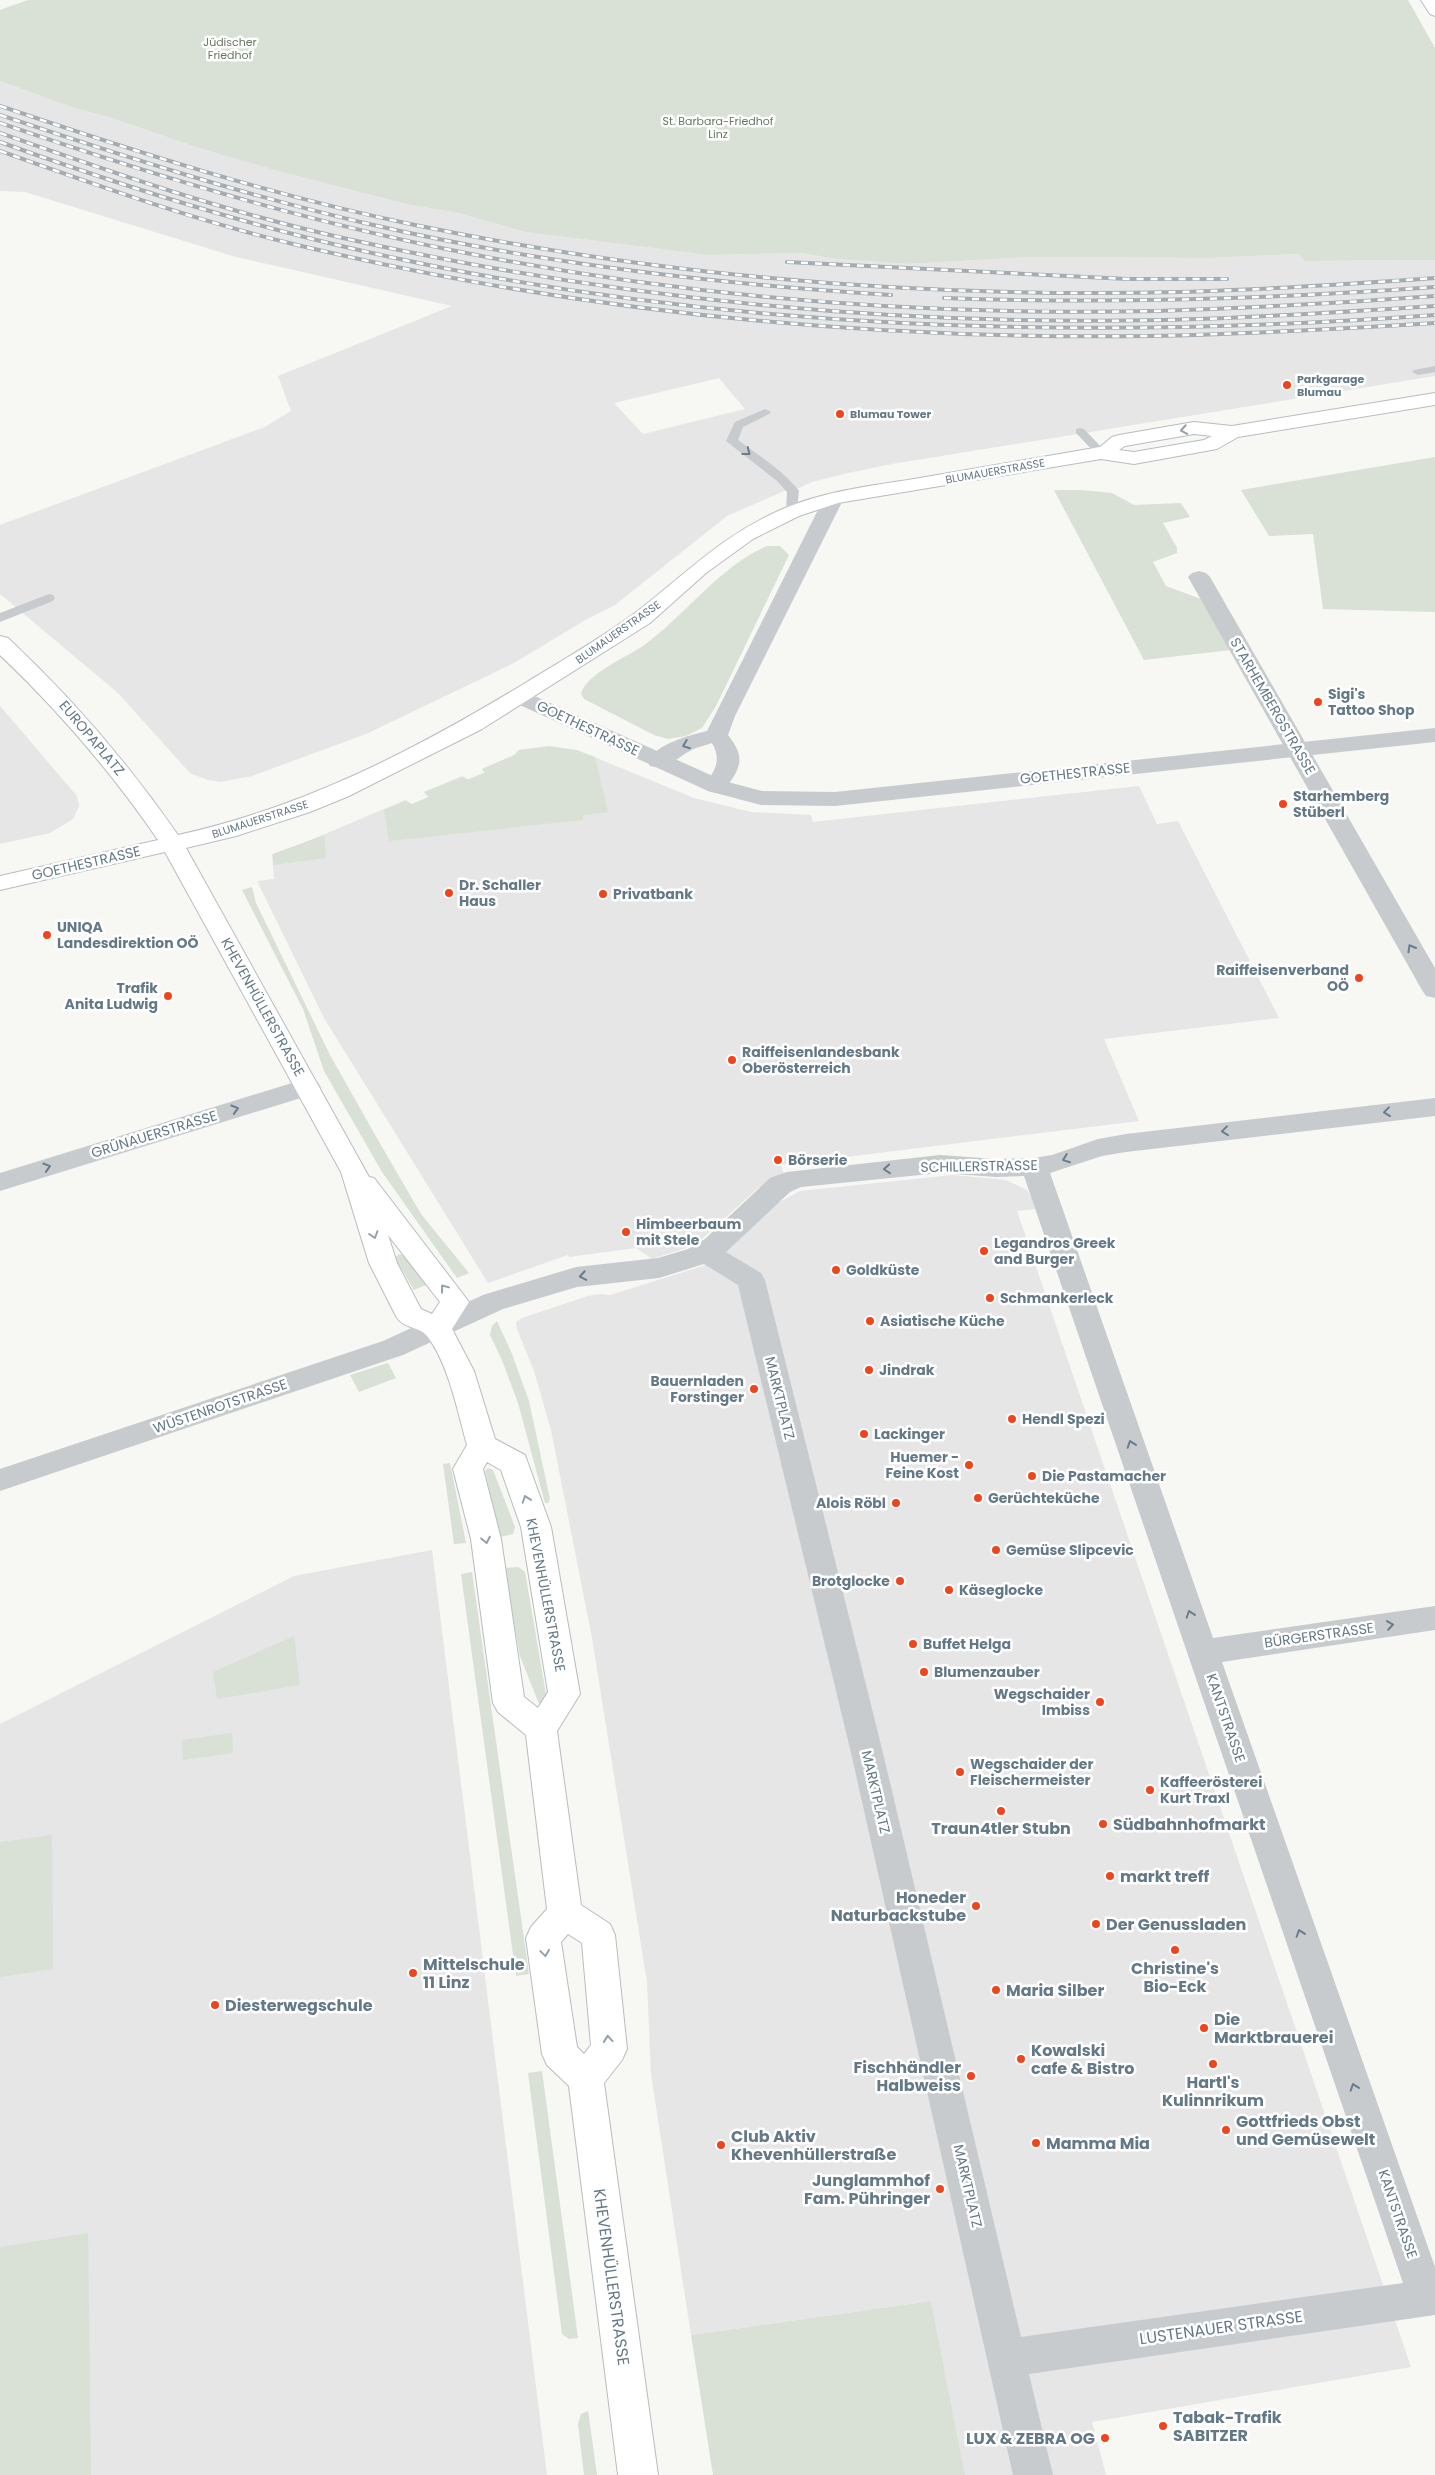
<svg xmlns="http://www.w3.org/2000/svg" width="1435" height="2475" viewBox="0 0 1435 2475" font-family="Poppins,sans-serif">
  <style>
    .built { fill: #e5e6e5; fill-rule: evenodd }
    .green { fill: #d9e0d5 }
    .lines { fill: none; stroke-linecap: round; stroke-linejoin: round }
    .secondary-casing { stroke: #b7bdc1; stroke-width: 2 }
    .service { fill: #c7cbce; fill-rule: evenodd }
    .minor { fill: #c7cbce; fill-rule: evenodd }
    .tertiary { fill: #c7cbce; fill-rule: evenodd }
    .secondary { fill: #fff; fill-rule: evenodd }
    .rail-casing { stroke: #a5acb1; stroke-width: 4 }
    .rail { stroke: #fff; stroke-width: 2.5; stroke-dasharray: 7; stroke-linecap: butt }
    .oneway { stroke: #92a1ab }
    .oneway2 { stroke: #697d8b }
    .poi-dot { fill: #ee451d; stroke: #fff; stroke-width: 2 }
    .labels { text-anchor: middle; stroke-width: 5; stroke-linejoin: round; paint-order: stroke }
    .far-park-label { font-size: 11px; fill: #667960; stroke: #fff }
    .far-poi-label { font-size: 11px; font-weight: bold; fill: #647987; stroke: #fff; text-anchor: start }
    .far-street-label { font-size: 11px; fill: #647987; stroke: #fff }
    .poi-label { font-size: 14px; font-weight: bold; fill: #647987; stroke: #fff; text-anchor: start }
    .street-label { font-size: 14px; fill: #647987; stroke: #fff }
    .near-poi-label { font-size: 16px; font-weight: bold; fill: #647987; stroke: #fff; text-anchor: start }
    .near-street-label { font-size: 16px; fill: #647987; stroke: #fff }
  </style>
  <rect width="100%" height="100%" fill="#f7f7f4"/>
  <g class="built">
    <path d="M0,81L74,108L109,117L193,146L411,205L458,213L525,232L708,255L800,253L838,259L907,264L1030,257L1209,258L1298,254L1305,261L1435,260V376L892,464L848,473L812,482L793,491H784L727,516L615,605L587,619L514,663L366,734L252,776L221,782L208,780L190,773L118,693L0,594V525L265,427L291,411L278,376L452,306L236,257L25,192L0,191ZM719,378L745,409L643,434L614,403Z"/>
    <polygon points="0,706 77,796 79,806 73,819 50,833 0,844"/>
    <polygon points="549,747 577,750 694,798 751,812 811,815 813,822 1139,786 1157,824 1178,821 1279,1018 1104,1039 1139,1121 781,1165 784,1174 757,1189 695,1245 652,1259 636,1248 569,1257 568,1255 488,1283 324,1018 257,881 274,879 272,854 304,843 405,800 412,804 428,797 424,792 462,776 468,779 485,772 482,769 514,756 519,750"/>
    <polygon points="953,1175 1006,1180 1027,1190 1032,1198 1035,1209 1017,1211 1411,2367 1092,2422 1106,2475 965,2475 931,2301 691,2335 651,2074 647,1982 592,1638 551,1430 534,1371 517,1329 516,1322 522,1318 588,1296 601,1294 610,1295 703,1266 715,1259 778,1203 800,1191"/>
    <polygon points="432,1550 547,2475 0,2475 0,1724 294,1576"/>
  </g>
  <g class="green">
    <polygon points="28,0 1408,0 1435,48 1435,260 1305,261 1298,254 1209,258 1030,257 907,264 838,259 800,253 708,255 525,232 458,213 411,205 275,170 193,146 109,117 74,108 0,81 0,10"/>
    <polygon points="1435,457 1435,612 1323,609 1313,534 1269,536 1241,490"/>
    <polygon points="1054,490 1081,490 1112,493 1134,505 1181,503 1190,517 1163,523 1177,548 1177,553 1153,562 1166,586 1201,599 1231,650 1144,660"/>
    <path d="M767,546H780L789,555L716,706L702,728L686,736L668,739L654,735L584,699L581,694C585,675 626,657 643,646C685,616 720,566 767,546Z"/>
    <polygon points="549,746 576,750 595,757 608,812 583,815 583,820 389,841 384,810 406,801 412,804 429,797 424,792 463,777 468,780 485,773 482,769 514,755 519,750"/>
    <polygon points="324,835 326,858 273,865 273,854"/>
    <polygon points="252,887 256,903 330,1055 378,1140 421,1214 469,1273 457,1278 382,1172 324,1071 303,1009 242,890"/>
    <polygon points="399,1254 403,1255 426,1285 414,1290 395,1258"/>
    <polygon points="497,1321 512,1354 529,1401 550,1499 548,1503 545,1503 518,1403 502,1360 490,1335 492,1326"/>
    <polygon points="388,1363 396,1378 359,1392 350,1375"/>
    <polygon points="450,1463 466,1543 454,1544 443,1464"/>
    <polygon points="488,1468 493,1470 515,1527 513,1534 500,1537 485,1471"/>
    <polygon points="518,1567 525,1572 548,1706 541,1709 520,1656 504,1568"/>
    <polygon points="472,1572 529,1974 516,1976 461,1574"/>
    <polygon points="294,1636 300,1685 217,1699 213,1672"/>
    <polygon points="232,1733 233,1753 183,1760 182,1740"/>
    <polygon points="52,1835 53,1969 0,1977 0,1842"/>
    <polygon points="542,2071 578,2338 569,2339 562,2334 528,2073"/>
    <polygon points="88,2233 91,2475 0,2475 0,2247"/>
    <polygon points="931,2301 965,2475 713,2475 691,2335"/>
    <polygon points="588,2411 597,2475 584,2475 578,2424 581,2414"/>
  </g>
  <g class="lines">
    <defs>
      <g id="secondary">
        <polygon points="1421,0 1435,0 1435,16 1430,14"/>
        <path d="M1435,393V405L1238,437L1217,449L1134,464L1101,459L838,503L799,516L753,539L706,573L650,623L482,729L349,796L310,812L236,836L186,848L369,1177L374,1178L469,1302L452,1329L474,1371L495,1439L525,1455L551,1527L580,1694L557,1731L581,1905L610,1924L615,1935L627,2049L622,2060L604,2083L658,2475H618L569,2086L547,2065L542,2054L526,1938L531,1927L547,1909L526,1735L498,1712L493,1703L471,1539L453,1469L467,1445C458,1413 448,1362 427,1336C419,1326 403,1329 396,1316L369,1263L341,1172L165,852L0,890V876L158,840C112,773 59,711 0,655V636L8,638C72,698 128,763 178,835C305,807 417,749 527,682C563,660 601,638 635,613C686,574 723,534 785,508C826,491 870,486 914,479C976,468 1038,458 1100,447L1112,437L1119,435L1194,422L1232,426ZM1194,434L1212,436L1204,440L1134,452L1119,450L1125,446ZM388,1235L440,1302L432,1314L421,1309L397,1263ZM487,1462L501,1470L521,1527L548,1692L538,1708L524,1697L501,1539L483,1469ZM568,1934L582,1943L591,2045L584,2054L577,2047L561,1942Z"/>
      </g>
    </defs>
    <use href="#secondary" class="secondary-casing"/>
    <g class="service">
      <polygon points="1435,366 1435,372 1418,375 1412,372 1414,370"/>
      <path d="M765,409L771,412L769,414L743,427L738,440C759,456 783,470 799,491L796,515H788L786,512L787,492L777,481L726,441L735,422Z"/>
      <polygon points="1080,428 1084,429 1105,451 1105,455 1097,455 1076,433 1076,429"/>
      <polygon points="49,594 53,595 55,598 53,601 0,622 0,613"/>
    </g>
    <g class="minor">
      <path d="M834,492L841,494L844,498L735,716L728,735C747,759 740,768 724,791L716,793L708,791L704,786C715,771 722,760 712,743C707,745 701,746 696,748C680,754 669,771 650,766L647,761C659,743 687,736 707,731L824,498L827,494Z"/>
      <polygon points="1199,571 1206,573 1210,577 1435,968 1435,998 1426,996 1422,990 1188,577 1192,573"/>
      <polygon points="308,1078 317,1081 321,1087 317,1093 0,1191 0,1173"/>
      <path d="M1435,1098V1116L1126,1152L1102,1156L1050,1173L1213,1638L1435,1606V1630L1222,1662L1435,2267V2315L1029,2374L1053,2475H1013L852,1757L738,1285L704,1264L659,1278L577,1287L503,1309L403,1355L0,1491V1469L383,1341L483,1295L576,1267L658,1258L688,1249L705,1239L770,1178L787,1172L940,1155L996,1159L1034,1158L1052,1155L1098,1139L1126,1134ZM940,1173L996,1177L1024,1176L1403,2283L1021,2337L884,1757L765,1280L761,1273L726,1252L790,1192L801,1187Z"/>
    </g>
    <polygon class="tertiary" points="519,689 724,781 762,791 835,792 1435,728 1435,742 835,806 761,805 708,791 511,701 508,696 511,691"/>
    <use href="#secondary" class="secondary"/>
    <defs>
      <g id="rail">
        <path d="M0,106C136,152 274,196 415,225C666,277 923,298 1179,292C1265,290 1350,284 1435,278"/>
        <path d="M0,115C122,156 244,195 369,224C541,264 716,284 891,295"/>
        <path d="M0,123C148,174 297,219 451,250C682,297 922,316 1157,311C1250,308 1342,303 1435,296"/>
        <path d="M0,133C113,173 226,212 343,238C611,298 889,326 1164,320C1255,318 1345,312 1435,306"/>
        <path d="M0,142C122,186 245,225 372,253C720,331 1080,341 1435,315"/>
        <path d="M0,151C96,185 193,220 293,244C573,311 862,340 1150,336C1245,334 1340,329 1435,323"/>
        <polyline points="787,262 1127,279 1227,279"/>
        <path d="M944,298C1108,304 1271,299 1435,287"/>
      </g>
    </defs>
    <use href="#rail" class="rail-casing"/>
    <use href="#rail" class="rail"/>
  </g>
  <defs><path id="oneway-chevron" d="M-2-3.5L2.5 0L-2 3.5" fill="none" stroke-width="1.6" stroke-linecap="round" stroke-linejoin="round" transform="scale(1.25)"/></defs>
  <g class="oneway">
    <use href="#oneway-chevron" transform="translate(1184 430) rotate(170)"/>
    <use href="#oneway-chevron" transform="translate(374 1235) rotate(72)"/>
    <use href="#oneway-chevron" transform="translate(444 1288) rotate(-127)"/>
    <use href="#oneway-chevron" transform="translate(526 1499) rotate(-109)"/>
    <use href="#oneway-chevron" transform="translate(486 1540) rotate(79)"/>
    <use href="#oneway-chevron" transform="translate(545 1953) rotate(82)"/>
    <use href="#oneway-chevron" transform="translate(608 2039) rotate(-95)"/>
  </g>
  <g class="oneway2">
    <use href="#oneway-chevron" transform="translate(747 452) rotate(38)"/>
    <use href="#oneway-chevron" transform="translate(686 745) rotate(159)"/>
    <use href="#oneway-chevron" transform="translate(1411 948) rotate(-120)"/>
    <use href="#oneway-chevron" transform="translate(235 1109) rotate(-17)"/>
    <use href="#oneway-chevron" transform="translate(1387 1112) rotate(173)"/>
    <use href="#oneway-chevron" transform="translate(1225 1131) rotate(173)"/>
    <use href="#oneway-chevron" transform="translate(1066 1159) rotate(159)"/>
    <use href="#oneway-chevron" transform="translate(47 1167) rotate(-17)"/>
    <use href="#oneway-chevron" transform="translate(887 1169) rotate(175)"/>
    <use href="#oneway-chevron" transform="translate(583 1276) rotate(170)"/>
    <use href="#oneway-chevron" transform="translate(1131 1444) rotate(-109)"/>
    <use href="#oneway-chevron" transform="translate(1190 1614) rotate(-109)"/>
    <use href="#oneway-chevron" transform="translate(1390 1625) rotate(-8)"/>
    <use href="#oneway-chevron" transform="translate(1300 1933) rotate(-109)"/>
    <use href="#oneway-chevron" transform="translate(1354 2087) rotate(-109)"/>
  </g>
  <g class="poi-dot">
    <circle cx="1287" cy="385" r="5"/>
    <circle cx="840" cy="414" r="5"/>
    <circle cx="1318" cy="702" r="5"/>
    <circle cx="1283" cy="804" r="5"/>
    <circle cx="449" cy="893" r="5"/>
    <circle cx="603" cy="894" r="5"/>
    <circle cx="47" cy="935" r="5"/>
    <circle cx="1359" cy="978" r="5"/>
    <circle cx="168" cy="996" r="5"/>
    <circle cx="732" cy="1060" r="5"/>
    <circle cx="778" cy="1160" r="5"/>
    <circle cx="626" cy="1232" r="5"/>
    <circle cx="984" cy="1251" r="5"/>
    <circle cx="836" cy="1270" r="5"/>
    <circle cx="990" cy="1298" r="5"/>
    <circle cx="870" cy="1321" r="5"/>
    <circle cx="869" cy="1370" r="5"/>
    <circle cx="754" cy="1389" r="5"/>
    <circle cx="1012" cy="1419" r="5"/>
    <circle cx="864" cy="1434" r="5"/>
    <circle cx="969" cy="1465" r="5"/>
    <circle cx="1032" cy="1476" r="5"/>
    <circle cx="978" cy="1498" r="5"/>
    <circle cx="896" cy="1503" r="5"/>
    <circle cx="996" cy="1550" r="5"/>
    <circle cx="900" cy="1581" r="5"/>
    <circle cx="949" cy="1590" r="5"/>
    <circle cx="913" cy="1644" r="5"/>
    <circle cx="924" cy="1672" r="5"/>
    <circle cx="1100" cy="1702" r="5"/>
    <circle cx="960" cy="1772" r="5"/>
    <circle cx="1150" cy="1790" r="5"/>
    <circle cx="1001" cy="1811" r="5"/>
    <circle cx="1103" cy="1824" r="5"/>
    <circle cx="1110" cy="1876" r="5"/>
    <circle cx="976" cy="1906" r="5"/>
    <circle cx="1096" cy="1924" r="5"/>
    <circle cx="1175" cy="1950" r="5"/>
    <circle cx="413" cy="1973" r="5"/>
    <circle cx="996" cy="1990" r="5"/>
    <circle cx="215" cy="2005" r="5"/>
    <circle cx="1204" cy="2028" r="5"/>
    <circle cx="1021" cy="2059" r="5"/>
    <circle cx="1213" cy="2064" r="5"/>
    <circle cx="971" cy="2076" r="5"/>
    <circle cx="1226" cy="2130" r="5"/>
    <circle cx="1036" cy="2143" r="5"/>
    <circle cx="721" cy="2145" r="5"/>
    <circle cx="940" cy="2189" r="5"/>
    <circle cx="1163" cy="2426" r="5"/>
    <circle cx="1105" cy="2438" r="5"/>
  </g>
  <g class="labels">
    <g class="far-park-label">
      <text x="230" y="46">Jüdischer<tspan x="230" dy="13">Friedhof</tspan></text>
      <text x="718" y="125">St. Barbara-Friedhof<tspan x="718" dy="13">Linz</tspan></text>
    </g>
    <g class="far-poi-label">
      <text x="1297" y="383">Parkgarage<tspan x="1297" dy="13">Blumau</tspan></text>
      <text x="850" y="418">Blumau Tower</text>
    </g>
    <g class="far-street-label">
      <text transform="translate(995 471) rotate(-10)" y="4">BLUMAUERSTRASSE</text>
      <text transform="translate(618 632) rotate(-35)" y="4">BLUMAUERSTRASSE</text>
      <text transform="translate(260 819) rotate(-18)" y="4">BLUMAUERSTRASSE</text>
    </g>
    <g class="poi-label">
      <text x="1328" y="699">Sigi's<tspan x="1328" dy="16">Tattoo Shop</tspan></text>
      <text x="1293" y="801">Starhemberg<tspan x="1293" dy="16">Stüberl</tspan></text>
      <text x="459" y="890">Dr. Schaller<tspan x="459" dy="16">Haus</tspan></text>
      <text x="613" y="899">Privatbank</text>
      <text x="57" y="932">UNIQA<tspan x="57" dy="16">Landesdirektion OÖ</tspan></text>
      <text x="1349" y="975" text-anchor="end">Raiffeisenverband<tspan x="1349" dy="16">OÖ</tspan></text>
      <text x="158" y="993" text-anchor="end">Trafik<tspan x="158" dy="16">Anita Ludwig</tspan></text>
      <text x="742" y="1057">Raiffeisenlandesbank<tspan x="742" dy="16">Oberösterreich</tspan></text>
      <text x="788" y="1165">Börserie</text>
      <text x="636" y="1229">Himbeerbaum<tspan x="636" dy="16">mit Stele</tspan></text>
      <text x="994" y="1248">Legandros Greek<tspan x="994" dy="16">and Burger</tspan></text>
      <text x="846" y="1275">Goldküste</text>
      <text x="1000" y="1303">Schmankerleck</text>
      <text x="880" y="1326">Asiatische Küche</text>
      <text x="879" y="1375">Jindrak</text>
      <text x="744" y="1386" text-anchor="end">Bauernladen<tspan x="744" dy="16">Forstinger</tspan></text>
      <text x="1022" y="1424">Hendl Spezi</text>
      <text x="874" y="1439">Lackinger</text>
      <text x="959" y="1462" text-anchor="end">Huemer -<tspan x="959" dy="16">Feine Kost</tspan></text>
      <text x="1042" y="1481">Die Pastamacher</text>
      <text x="988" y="1503">Gerüchteküche</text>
      <text x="886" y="1508" text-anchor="end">Alois Röbl</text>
      <text x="1006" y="1555">Gemüse Slipcevic</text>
      <text x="890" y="1586" text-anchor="end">Brotglocke</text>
      <text x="959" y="1595">Käseglocke</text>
      <text x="923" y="1649">Buffet Helga</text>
      <text x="934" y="1677">Blumenzauber</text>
      <text x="1090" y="1699" text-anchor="end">Wegschaider<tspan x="1090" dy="16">Imbiss</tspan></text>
      <text x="970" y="1769">Wegschaider der<tspan x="970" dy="16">Fleischermeister</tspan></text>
      <text x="1160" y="1787">Kaffeerösterei<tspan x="1160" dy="16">Kurt Traxl</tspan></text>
    </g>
    <g class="street-label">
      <text transform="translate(1273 706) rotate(60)" y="5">STARHEMBERGSTRASSE</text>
      <text transform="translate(588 728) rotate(25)" y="5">GOETHESTRASSE</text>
      <text transform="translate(92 738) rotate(50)" y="5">EUROPAPLATZ</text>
      <text transform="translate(1075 773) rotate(-6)" y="5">GOETHESTRASSE</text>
      <text transform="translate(86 863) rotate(-13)" y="5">GOETHESTRASSE</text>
      <text transform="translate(263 1007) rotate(61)" y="5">KHEVENHÜLLERSTRASSE</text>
      <text transform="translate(154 1134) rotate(-17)" y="5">GRÜNAUERSTRASSE</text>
      <text transform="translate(979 1166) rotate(-1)" y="5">SCHILLERSTRASSE</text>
      <text transform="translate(780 1398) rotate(76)" y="5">MARKTPLATZ</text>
      <text transform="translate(220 1406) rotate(-19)" y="5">WÜSTENROTSTRASSE</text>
      <text transform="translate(546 1595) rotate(79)" y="5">KHEVENHÜLLERSTRASSE</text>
      <text transform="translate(1319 1635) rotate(-8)" y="5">BÜRGERSTRASSE</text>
      <text transform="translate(1226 1718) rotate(71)" y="5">KANTSTRASSE</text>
      <text transform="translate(876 1792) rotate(77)" y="5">MARKTPLATZ</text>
      <text transform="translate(968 2186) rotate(77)" y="5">MARKTPLATZ</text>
      <text transform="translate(1398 2214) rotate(71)" y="5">KANTSTRASSE</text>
    </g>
    <g class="near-poi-label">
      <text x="1113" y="1830">Südbahnhofmarkt</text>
      <text x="1001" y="1834" text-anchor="middle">Traun4tler Stubn</text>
      <text x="1120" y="1882">markt treff</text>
      <text x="966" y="1903" text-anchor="end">Honeder<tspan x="966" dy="18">Naturbackstube</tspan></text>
      <text x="1106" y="1930">Der Genussladen</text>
      <text x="423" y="1970">Mittelschule<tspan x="423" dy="18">11 Linz</tspan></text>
      <text x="1175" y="1974" text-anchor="middle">Christine's<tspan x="1175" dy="18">Bio-Eck</tspan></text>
      <text x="1006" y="1996">Maria Silber</text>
      <text x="225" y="2011">Diesterwegschule</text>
      <text x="1214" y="2025">Die<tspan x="1214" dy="18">Marktbrauerei</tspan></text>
      <text x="1031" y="2056">Kowalski<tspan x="1031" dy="18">cafe &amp; Bistro</tspan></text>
      <text x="961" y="2073" text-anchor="end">Fischhändler<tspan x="961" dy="18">Halbweiss</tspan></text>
      <text x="1213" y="2088" text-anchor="middle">Hartl's<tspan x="1213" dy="18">Kulinnrikum</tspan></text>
      <text x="1236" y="2127">Gottfrieds Obst<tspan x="1236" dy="18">und Gemüsewelt</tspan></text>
      <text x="731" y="2142">Club Aktiv<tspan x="731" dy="18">Khevenhüllerstraße</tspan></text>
      <text x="1046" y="2149">Mamma Mia</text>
      <text x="930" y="2186" text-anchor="end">Junglammhof<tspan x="930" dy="18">Fam. Pühringer</tspan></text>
      <text x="1173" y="2423">Tabak-Trafik<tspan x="1173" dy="18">SABITZER</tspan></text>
      <text x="1095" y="2444" text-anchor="end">LUX &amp; ZEBRA OG</text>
    </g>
    <g class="near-street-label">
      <text transform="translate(612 2277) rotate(82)" y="6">KHEVENHÜLLERSTRASSE</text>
      <text transform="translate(1221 2327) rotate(-8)" y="6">LUSTENAUER STRASSE</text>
    </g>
  </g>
</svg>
